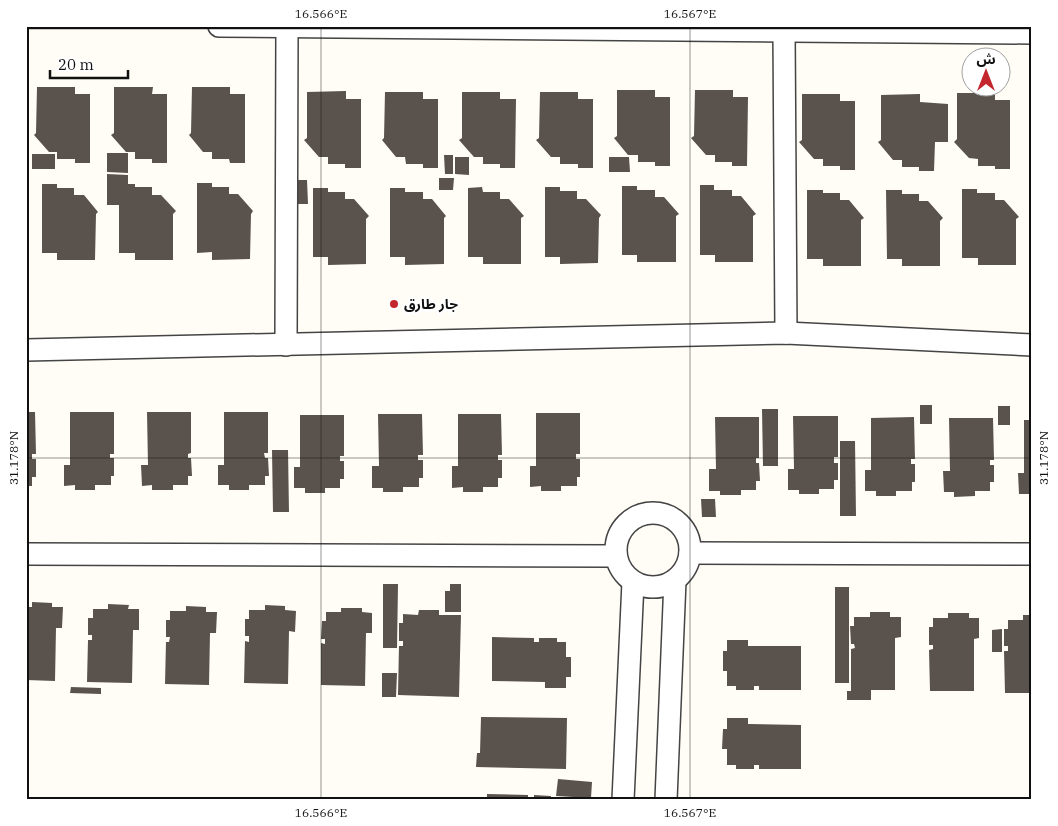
<svg xmlns="http://www.w3.org/2000/svg" width="1058" height="826" viewBox="0 0 1058 826" font-family="'IBM Plex Serif','Noto Sans Arabic',serif">
  <style>
    .building { fill: #5a524d }
    .lines { fill: none; stroke-linecap: round; stroke-linejoin: round }
    .street-casing { stroke: #444; stroke-width: 24 }
    .street { stroke: #fff; stroke-width: 21 }
    .ticks { fill: none; stroke: #111; stroke-width: 1; stroke-opacity: 0.45 }
    .poi-dot { fill: #c4262e; stroke: #fff; stroke-width: 2 }
    .labels { text-anchor: middle; stroke-width: 5; stroke-linejoin: round; paint-order: stroke }
    .poi-label { font-size: 14px; font-weight: bold; fill: #111; stroke: #fff; text-anchor: start }
    .neatline { fill: none; stroke: #111; stroke-width: 2 }
    .ticks-label { font-size: 12px; text-anchor: middle; fill: #111 }
  </style>
  <rect width="100%" height="100%" fill="#fffdf5"/>
  <g class="building">
    <polygon points="37,87 75,87 75,94 90,94 90,163 75,163 75,159 57,159 57,152 49,152 34,135 36,133"/>
    <polygon points="114,87 153,87 152,94 167,94 167,163 152,163 152,159 135,159 135,152 126,152 111,135 114,133"/>
    <polygon points="192,87 230,87 230,94 245,94 245,163 230,163 229,159 212,159 212,152 203,152 189,135 191,133"/>
    <polygon points="617,90 655,90 655,97 670,97 670,166 655,166 655,162 638,162 638,155 628,155 614,138 617,136"/>
    <polygon points="695,90 733,90 733,97 748,97 747,166 732,166 732,162 715,162 715,155 706,155 691,138 694,136"/>
    <polygon points="346,91 346,99 361,99 361,168 345,168 345,164 328,164 328,157 319,157 304,140 307,138 307,92"/>
    <polygon points="385,92 423,92 423,99 438,99 438,168 423,168 423,164 406,164 405,157 396,157 382,140 384,138"/>
    <polygon points="462,92 500,92 500,99 516,99 515,168 500,168 500,164 483,164 483,157 474,157 459,140 462,138"/>
    <polygon points="540,92 578,92 578,99 593,99 593,168 578,168 578,164 560,164 560,157 551,157 536,140 539,138"/>
    <polygon points="957,93 995,93 995,100 1010,100 1010,169 995,169 995,166 978,166 978,159 969,158 954,142 957,139"/>
    <polygon points="802,94 840,94 840,101 855,101 855,170 840,170 840,166 823,166 823,159 814,159 799,142 802,140"/>
    <polygon points="920,94 920,102 948,104 948,142 935,142 934,171 919,171 919,167 902,167 902,160 893,160 878,142 881,140 881,95"/>
    <polygon points="107,153 128,153 128,173 107,172"/>
    <rect x="32" y="154" width="23" height="15"/>
    <polygon points="444,155 453,155 453,174 445,174"/>
    <polygon points="455,157 469,157 469,175 455,174"/>
    <polygon points="609,157 629,157 630,172 609,172"/>
    <polygon points="107,174 128,175 128,184 135,184 135,187 152,187 152,195 161,195 176,211 173,214 173,260 135,260 135,253 119,253 119,205 107,205"/>
    <polygon points="439,178 454,178 453,190 439,190"/>
    <polygon points="294,180 307,180 308,204 294,204"/>
    <polygon points="197,183 212,183 212,187 229,187 229,194 238,194 253,211 251,214 250,259 212,260 212,252 197,253"/>
    <polygon points="42,184 57,184 57,188 74,188 74,195 84,195 98,212 96,214 95,260 57,260 57,253 42,253"/>
    <polygon points="700,185 714,185 714,190 732,190 732,196 741,196 756,214 753,216 753,262 715,262 715,255 700,255"/>
    <polygon points="622,186 637,186 637,190 655,190 655,197 664,197 679,214 676,216 676,262 637,262 637,255 622,255"/>
    <polygon points="482,187 483,192 500,192 500,199 509,199 524,216 521,218 521,264 483,264 483,257 468,257 468,188"/>
    <polygon points="545,187 560,187 560,191 577,191 577,199 586,199 601,215 599,218 598,263 560,264 560,257 545,257"/>
    <polygon points="313,188 328,188 328,192 345,192 345,199 354,199 369,216 366,219 366,264 328,265 328,257 313,257"/>
    <polygon points="390,188 405,188 405,192 423,192 423,199 432,199 446,216 444,218 444,264 405,265 405,257 390,257"/>
    <polygon points="962,189 977,189 977,193 995,193 995,200 1004,200 1019,217 1016,219 1016,265 978,265 978,258 962,258"/>
    <polygon points="807,190 823,190 823,193 840,193 840,200 849,200 864,218 861,220 861,266 823,266 823,259 807,259"/>
    <polygon points="886,190 902,190 902,194 919,194 919,201 928,201 943,218 940,221 940,266 902,266 902,259 887,259"/>
    <rect x="920" y="405" width="12" height="19"/>
    <rect x="998" y="406" width="12" height="19"/>
    <polygon points="762,409 778,409 778,466 763,466"/>
    <polygon points="26,412 35,412 36,454 32,454 32,459 36,459 36,477 32,477 32,486 26,486"/>
    <polygon points="70,412 114,412 114,454 110,454 110,458 114,458 114,476 111,476 111,485 95,485 95,490 75,490 75,485 64,486 64,465 70,465"/>
    <polygon points="147,412 191,412 191,453 188,454 188,458 191,458 192,476 188,476 188,485 173,485 173,490 152,490 152,485 142,486 141,465 148,465"/>
    <polygon points="224,412 268,412 268,453 264,453 265,458 268,458 269,476 265,476 265,485 249,485 249,490 229,490 229,485 218,485 218,465 224,465"/>
    <polygon points="536,413 580,413 580,454 576,454 576,459 580,459 580,477 577,477 577,486 561,486 561,491 541,491 541,486 530,487 530,466 536,466"/>
    <polygon points="378,414 422,414 423,455 418,455 418,460 423,460 423,478 419,478 419,487 403,487 403,492 383,492 383,488 372,488 372,466 379,466"/>
    <polygon points="458,414 501,414 502,455 498,455 498,460 502,460 502,478 498,478 498,487 483,487 483,492 463,492 463,487 452,488 452,466 458,466"/>
    <polygon points="300,415 344,415 344,456 340,456 340,461 344,461 344,479 340,479 340,488 325,488 325,493 305,493 305,488 294,488 294,467 300,467"/>
    <polygon points="793,416 838,416 838,457 834,457 834,463 838,463 838,480 834,480 834,489 819,489 819,494 799,494 799,490 788,490 788,469 794,469"/>
    <polygon points="715,417 759,417 759,458 756,458 756,463 759,463 760,481 756,481 756,490 741,490 741,495 720,495 720,491 709,491 709,469 716,469"/>
    <polygon points="914,417 915,459 911,459 911,464 915,464 915,482 912,482 912,491 896,491 896,496 876,496 876,491 865,491 865,470 871,470 871,418"/>
    <polygon points="949,418 993,418 994,460 990,460 990,465 994,465 994,482 990,482 990,491 975,491 975,496 954,497 954,492 944,492 943,471 950,471"/>
    <polygon points="1024,420 1032,420 1032,498 1029,498 1029,494 1019,494 1018,473 1024,473"/>
    <polygon points="840,441 855,441 856,516 840,516"/>
    <polygon points="272,450 288,450 289,512 273,512"/>
    <polygon points="701,499 715,499 716,517 702,517"/>
    <polygon points="383,584 398,584 397,648 383,648"/>
    <polygon points="450,584 461,584 461,612 445,612 445,591 450,591"/>
    <rect x="835" y="587" width="14" height="96"/>
    <polygon points="32,602 52,603 52,607 63,607 62,628 56,628 55,681 26,680 26,607 32,607"/>
    <polygon points="108,604 129,605 128,609 139,609 139,630 133,630 132,683 87,682 88,640 92,640 92,635 88,635 88,618 93,618 93,609 108,609"/>
    <polygon points="265,605 285,606 285,610 296,611 295,632 289,631 288,684 244,683 245,641 249,642 249,636 245,636 245,619 249,619 249,610 265,610"/>
    <polygon points="186,606 206,607 206,612 217,612 216,633 210,633 209,685 165,684 166,642 169,642 170,637 166,637 166,620 170,620 170,611 186,611"/>
    <polygon points="341,608 362,608 362,612 372,613 372,633 366,633 365,686 321,685 321,643 325,644 325,639 321,639 322,621 326,621 326,612 341,612"/>
    <polygon points="419,610 439,610 439,615 461,615 459,697 398,695 399,646 403,646 403,641 399,641 399,623 403,623 403,614 418,615"/>
    <polygon points="870,612 890,612 890,617 901,617 901,637 895,638 895,690 871,690 871,700 847,700 847,691 851,691 851,649 855,648 854,644 851,644 850,626 854,626 854,617 870,617"/>
    <polygon points="948,613 969,613 969,618 979,618 979,638 974,639 974,691 930,691 929,650 933,649 933,645 929,645 929,627 933,627 933,618 948,618"/>
    <polygon points="1023,615 1032,615 1032,693 1005,693 1004,651 1008,651 1008,646 1004,646 1004,629 1008,629 1008,620 1023,620"/>
    <polygon points="1002,629 1002,652 992,652 992,630"/>
    <polygon points="492,637 534,638 534,642 539,642 539,638 557,638 557,642 566,642 566,657 571,657 571,677 566,677 566,688 545,688 545,682 492,681"/>
    <polygon points="727,640 748,640 748,646 801,646 801,690 759,690 759,686 754,686 754,690 736,690 736,686 727,686 727,671 723,671 723,651 727,651"/>
    <polygon points="382,673 397,673 396,697 382,697"/>
    <polygon points="71,687 101,688 101,694 70,693"/>
    <polygon points="481,717 567,718 566,769 476,767 477,753 480,753"/>
    <polygon points="727,718 748,718 748,724 801,725 801,769 759,769 759,765 754,765 754,769 736,769 736,765 727,765 727,749 722,749 723,729 727,729"/>
    <polygon points="558,779 592,782 591,798 556,796"/>
    <polygon points="487,794 528,795 528,800 487,800"/>
    <polygon points="534,795 551,796 551,800 534,800"/>
  </g>
  <g class="lines">
    <defs>
      <g id="street">
        <polyline points="219,26 1032,33"/>
        <polyline points="784,31 786,333"/>
        <polyline points="286,345 287,27"/>
        <polyline points="26,350 786,333 1032,345"/>
        <circle cx="653" cy="550" r="37"/>
        <polyline points="690,553 1032,554"/>
        <polyline points="26,554 616,556"/>
        <polyline points="623,800 633,582"/>
        <polyline points="666,800 675,580"/>
      </g>
    </defs>
    <use href="#street" class="street-casing"/>
    <use href="#street" class="street"/>
  </g>
  <path class="ticks" d="M321,26V800M690,26V800M26,29H1032M26,458H1032"/>
  <circle class="poi-dot" cx="394" cy="304" r="5"/>
  <g class="labels">
    <g class="poi-label">
      <text x="404" y="309">جار طارق</text>
    </g>
  </g>
  <rect width="1058" height="826" fill="none" stroke="#ffffff" stroke-width="55"/>
  <g transform="translate(986 72)"><circle r="24" fill="#ffffff" stroke="#a0a0a0"/>
  <path d="M0-4L9 19L0 12L-9 19Z" fill="#c4262e"/>
  <text y="-8" font-size="14" font-weight="bold" text-anchor="middle" fill="#111111">ش</text>
  </g>
  <path d="M50 70v8h78v-8" fill="none" stroke="#111111" stroke-width="2.5"/>
  <text x="58" y="70" font-size="15" fill="#111111" stroke="#ffffff" stroke-width="4" paint-order="stroke">20 m</text>
  <rect x="28" y="28" width="1002" height="770" class="neatline"/>
  <g class="ticks-label">
    <text x="321" y="18">16.566°E</text>
    <text x="690" y="18">16.567°E</text>
    <text transform="translate(14 458) rotate(-90)" y="4">31.178°N</text>
    <text transform="translate(1044 458) rotate(-90)" y="4">31.178°N</text>
    <text x="321" y="817">16.566°E</text>
    <text x="690" y="817">16.567°E</text>
  </g>
</svg>
